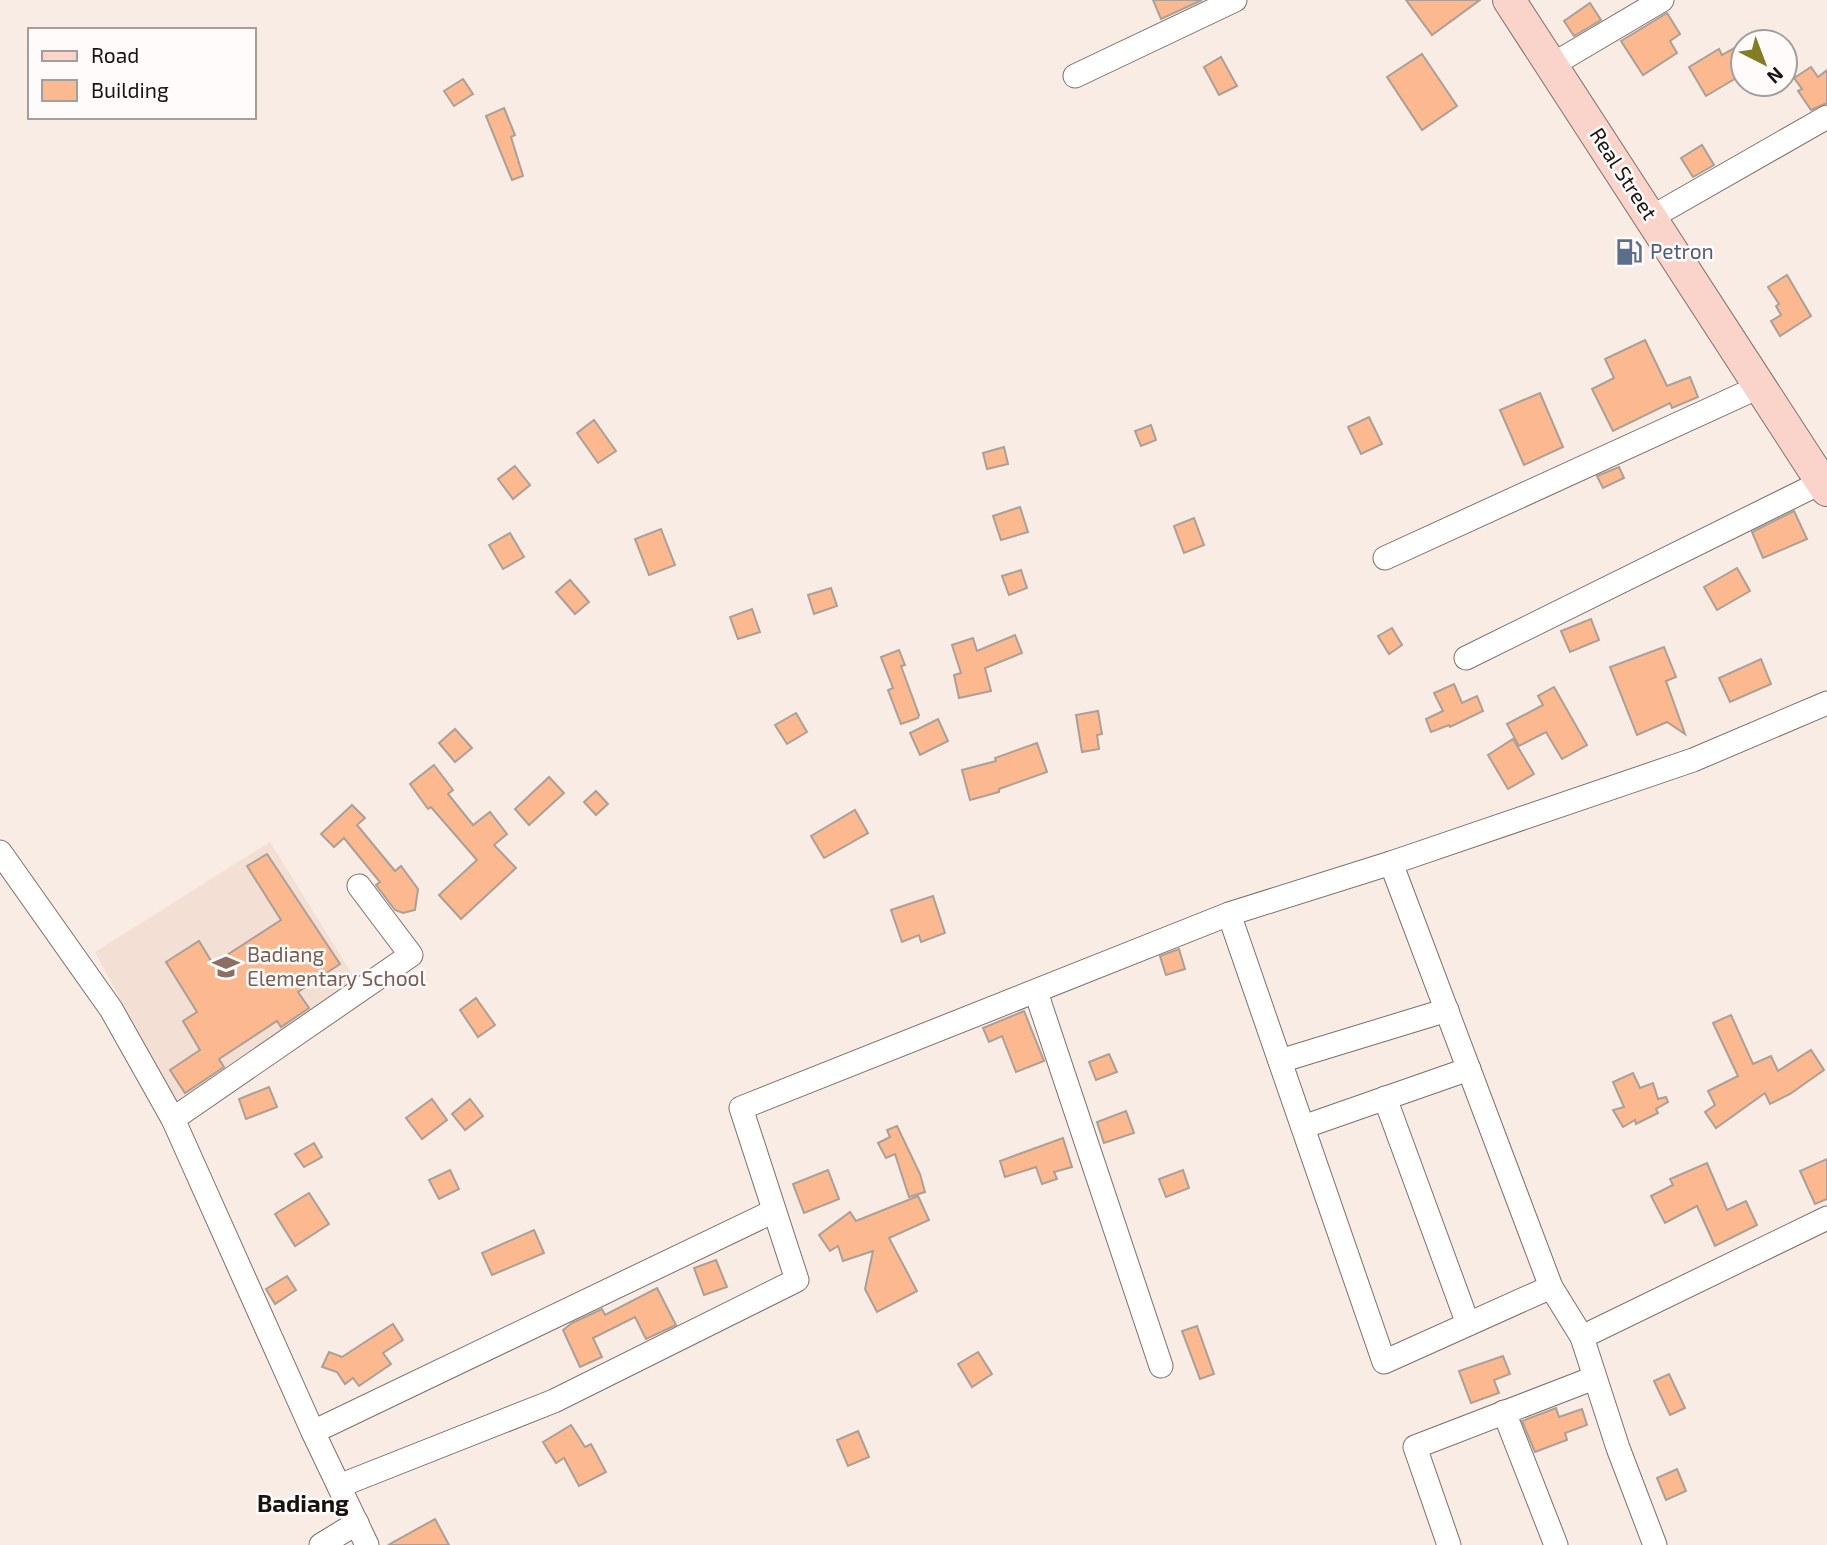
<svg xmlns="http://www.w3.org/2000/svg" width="1827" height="1545" viewBox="0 0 1827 1545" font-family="'Exo 2',sans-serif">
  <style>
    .built { fill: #f3dfd4 }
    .building { fill: #fcb98f; stroke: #ab9f98; stroke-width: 2 }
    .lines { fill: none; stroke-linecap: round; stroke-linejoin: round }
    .minor-casing { stroke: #7c716a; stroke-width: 25 }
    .secondary-casing { stroke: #7c716a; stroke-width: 34 }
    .minor { stroke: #fff; stroke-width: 23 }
    .secondary { stroke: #fad4ca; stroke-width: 32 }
    .labels { text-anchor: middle; stroke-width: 5; stroke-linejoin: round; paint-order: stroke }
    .street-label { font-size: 21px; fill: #171310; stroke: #fefbfa }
    .service-label { font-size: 21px; fill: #4e5e75; stroke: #fefbfa; text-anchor: start }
    .education-label { font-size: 21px; fill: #785e54; stroke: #fefbfa; text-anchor: start }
    .quarter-label { font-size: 24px; font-weight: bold; fill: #171310; stroke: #fefbfa }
  </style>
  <rect width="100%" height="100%" fill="#f8ece4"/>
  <polygon class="built" points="270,842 357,982 178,1107 95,952"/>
  <g class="building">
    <polygon points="1153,0 1202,0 1161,19"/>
    <polygon points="1406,0 1480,0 1432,35"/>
    <polygon points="1590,3 1601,20 1574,36 1564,21"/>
    <polygon points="1667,13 1680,34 1670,41 1677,53 1643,75 1621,41"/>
    <polygon points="1743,43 1743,74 1706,96 1689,67 1719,49 1722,55"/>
    <polygon points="1422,54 1457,106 1422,130 1387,77"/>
    <polygon points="1221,57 1237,86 1219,95 1204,67"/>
    <polygon points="1811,67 1818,77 1827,70 1827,103 1811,110 1798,91 1802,89 1794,78"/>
    <polygon points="463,79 473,94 454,106 444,91"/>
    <polygon points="504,108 515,135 511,137 523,176 512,180 486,116"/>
    <polygon points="1702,145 1714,165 1693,177 1681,158"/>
    <polygon points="1787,275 1811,316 1780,336 1771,321 1781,315 1776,306 1779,304 1768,287"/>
    <polygon points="1645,340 1667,386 1690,377 1698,397 1672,408 1670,403 1613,431 1592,389 1614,378 1605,359"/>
    <polygon points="1540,393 1563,447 1524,465 1500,410"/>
    <polygon points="1369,417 1382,444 1361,454 1348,427"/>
    <polygon points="594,420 616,451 598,463 577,433"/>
    <polygon points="1151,425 1156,440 1141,446 1135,431"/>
    <polygon points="1004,447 1008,464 987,469 983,453"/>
    <polygon points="515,466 530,485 513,499 498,479"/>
    <polygon points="1619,467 1624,478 1603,488 1597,476"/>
    <polygon points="1020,507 1028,532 1001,540 993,516"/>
    <polygon points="1794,511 1807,539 1763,558 1752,532"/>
    <polygon points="1194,518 1204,545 1184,553 1174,526"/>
    <polygon points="661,529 675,565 649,575 635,539"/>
    <polygon points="510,533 524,557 503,569 489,545"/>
    <polygon points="1737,568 1750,591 1717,610 1704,587"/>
    <polygon points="1021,570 1027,588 1009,595 1002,576"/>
    <polygon points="570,580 589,602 575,614 556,592"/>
    <polygon points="831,588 837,606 814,614 808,595"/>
    <polygon points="752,609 760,632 738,639 730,617"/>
    <polygon points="1591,619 1599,640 1570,652 1561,631"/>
    <polygon points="1392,628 1402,645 1389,654 1378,636"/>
    <polygon points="1015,635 1022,653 985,668 991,691 959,698 954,675 961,673 952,645 973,638 977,651"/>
    <polygon points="1664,647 1676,677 1666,681 1685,734 1667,722 1637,735 1610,667"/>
    <polygon points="899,650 905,665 901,666 919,715 918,718 901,724 888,690 893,688 881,657"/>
    <polygon points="1761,659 1771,684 1730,702 1719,678"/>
    <polygon points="1454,684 1462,703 1477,696 1483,711 1450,727 1449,725 1431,732 1426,719 1443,711 1434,693"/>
    <polygon points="1554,687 1587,745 1562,759 1546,732 1519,746 1507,724 1543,705 1538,696"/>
    <polygon points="1098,711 1102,734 1097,735 1099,749 1082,752 1076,715"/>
    <polygon points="796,713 807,732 787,744 775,725"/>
    <polygon points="938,719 948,741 920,755 910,733"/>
    <polygon points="455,729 472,748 455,762 439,743"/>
    <polygon points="1513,739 1534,774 1508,789 1488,755"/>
    <polygon points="1037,743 1047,772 999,789 999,792 970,800 962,770 996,761 995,758"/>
    <polygon points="434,765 453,790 448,794 473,825 490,812 507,834 494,845 516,868 461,919 439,895 477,860 431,807 428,809 410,784"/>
    <polygon points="549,777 564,793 529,825 515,809"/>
    <polygon points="596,791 608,804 596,815 584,802"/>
    <polygon points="352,805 365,818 357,825 395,871 401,866 418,889 415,910 403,913 395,910 376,885 380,882 344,838 334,847 321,834"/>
    <polygon points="855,810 868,833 824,858 811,836"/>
    <polygon points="267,854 340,964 298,992 309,1008 281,1027 277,1021 219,1059 224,1067 185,1093 170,1070 200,1050 183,1021 197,1012 166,962 199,941 213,964 281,920 247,866"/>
    <polygon points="933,896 945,933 921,942 919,935 902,942 891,910"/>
    <polygon points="1179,949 1185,969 1166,975 1160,956"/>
    <polygon points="476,998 495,1025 478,1037 460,1010"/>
    <polygon points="1024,1011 1044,1061 1016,1072 1002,1036 989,1042 983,1028"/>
    <polygon points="1731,1015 1753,1064 1771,1056 1778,1071 1811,1050 1824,1070 1790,1094 1770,1104 1765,1093 1716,1128 1705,1112 1715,1105 1708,1091 1738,1076 1713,1023"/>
    <polygon points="1109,1054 1117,1072 1096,1080 1089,1062"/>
    <polygon points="1633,1073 1640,1088 1653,1083 1658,1099 1666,1097 1668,1102 1656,1109 1658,1113 1636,1124 1635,1120 1623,1127 1613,1110 1624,1107 1613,1082"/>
    <polygon points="269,1087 277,1107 246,1119 239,1099"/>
    <polygon points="432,1099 447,1120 422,1139 406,1118"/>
    <polygon points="470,1099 483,1116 465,1130 452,1114"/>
    <polygon points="1126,1111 1134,1133 1104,1143 1097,1122"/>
    <polygon points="897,1126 920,1174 925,1192 909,1197 895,1154 886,1158 878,1143 890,1137 887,1130"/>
    <polygon points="1063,1138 1072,1167 1054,1172 1057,1179 1042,1184 1036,1167 1005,1177 1000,1161"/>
    <polygon points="314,1143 322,1157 304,1167 295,1154"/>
    <polygon points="1827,1159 1827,1199 1815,1204 1800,1171"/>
    <polygon points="1707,1163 1727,1210 1746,1201 1757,1225 1715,1246 1697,1206 1665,1223 1651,1196 1673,1185 1670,1179"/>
    <polygon points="450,1170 459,1189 439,1199 429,1180"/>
    <polygon points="828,1170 839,1199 804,1213 793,1184"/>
    <polygon points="1183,1170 1189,1188 1166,1197 1159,1179"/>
    <polygon points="309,1193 329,1224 295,1246 275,1214"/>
    <polygon points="918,1196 929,1220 889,1238 917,1291 877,1312 865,1289 873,1251 843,1261 838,1246 830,1251 819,1235 850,1212 856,1221"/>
    <polygon points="534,1230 544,1253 492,1275 482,1253"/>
    <polygon points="716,1260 727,1287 704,1295 694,1268"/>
    <polygon points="287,1276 296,1290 275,1304 266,1289"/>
    <polygon points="657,1288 676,1325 646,1339 635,1317 593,1338 602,1357 580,1367 563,1330 572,1323 602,1309 605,1315"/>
    <polygon points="393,1324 403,1340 383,1353 391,1364 359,1386 353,1378 345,1384 337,1372 322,1367 329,1352 342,1357"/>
    <polygon points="1197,1326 1214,1374 1200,1379 1182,1331"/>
    <polygon points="978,1352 992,1374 972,1387 958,1364"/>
    <polygon points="1503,1356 1510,1374 1494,1380 1499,1393 1471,1403 1459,1371"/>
    <polygon points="1669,1374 1685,1408 1670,1415 1654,1381"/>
    <polygon points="1556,1408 1559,1417 1582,1409 1587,1425 1565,1433 1567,1440 1535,1452 1522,1421"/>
    <polygon points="571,1425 585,1447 591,1444 606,1472 579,1486 564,1458 556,1463 543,1442"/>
    <polygon points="858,1431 869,1457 848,1466 837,1440"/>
    <polygon points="1677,1469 1686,1491 1666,1500 1657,1478"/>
    <polygon points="435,1519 449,1545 388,1545"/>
  </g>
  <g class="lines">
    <defs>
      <g id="minor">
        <polyline points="1552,65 1662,0"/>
        <polyline points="1075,76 1235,0"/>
        <polyline points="1652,217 1827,117"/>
        <polyline points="1385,558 1761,386"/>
        <polyline points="1466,658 1822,482"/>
        <polyline points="0,852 111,1009 173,1119 313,1432 367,1545"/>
        <polyline points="1391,863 1551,1287 1582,1337"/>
        <polyline points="1229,914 1384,1362 1551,1287"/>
        <polyline points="1036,992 1161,1366"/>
        <polyline points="1280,1061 1447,1010"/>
        <polyline points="1385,1098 1468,1324"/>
        <polyline points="173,1119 411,955 359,886"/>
        <polyline points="1303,1127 1469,1069"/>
        <polyline points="1504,1412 1556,1545"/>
        <polyline points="313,1432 774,1211"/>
        <polyline points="339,1486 554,1401 797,1280 741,1108 1229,914 1391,863 1693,760 1827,703"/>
        <polyline points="321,1545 357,1523"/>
        <polyline points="1449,1545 1415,1447 1594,1378"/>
        <polyline points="1655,1545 1618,1448 1582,1337 1827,1218"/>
      </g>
      <polyline id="secondary" points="1509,0 1827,490"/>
    </defs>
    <use href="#minor" class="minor-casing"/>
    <use href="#secondary" class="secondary-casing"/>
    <use href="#minor" class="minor"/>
    <use href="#secondary" class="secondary"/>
  </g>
  <defs>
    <symbol id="fuel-bare" viewBox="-9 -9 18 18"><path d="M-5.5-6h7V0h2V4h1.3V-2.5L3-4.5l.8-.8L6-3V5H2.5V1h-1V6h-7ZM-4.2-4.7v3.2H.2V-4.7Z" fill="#5c6f8a" stroke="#fefbfa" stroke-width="2.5" paint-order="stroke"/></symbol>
    <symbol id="school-bare" viewBox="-9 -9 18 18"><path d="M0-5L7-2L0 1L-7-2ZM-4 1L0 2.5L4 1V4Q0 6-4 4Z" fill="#8d6e63" stroke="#fefbfa" stroke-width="2.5" paint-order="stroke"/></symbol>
  </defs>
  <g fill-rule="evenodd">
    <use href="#fuel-bare" x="1610" y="233" width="38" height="38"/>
    <use href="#school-bare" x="207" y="948" width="38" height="38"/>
  </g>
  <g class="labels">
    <g class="street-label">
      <text transform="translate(1623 174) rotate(57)" y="7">Real Street</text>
    </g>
    <g class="service-label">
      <text x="1650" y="259">Petron</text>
    </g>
    <g class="education-label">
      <text x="247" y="962">Badiang<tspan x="247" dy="24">Elementary School</tspan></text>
    </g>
    <g class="quarter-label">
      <text x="303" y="1512">Badiang</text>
    </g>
  </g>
  <rect x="28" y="28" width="228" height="91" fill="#fefbfa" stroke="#a29e9c" stroke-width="2"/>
  <rect x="42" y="51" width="35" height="10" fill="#fad4ca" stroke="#a29e9c" stroke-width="2"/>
  <text x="91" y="63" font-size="21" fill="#171310">Road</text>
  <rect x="42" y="80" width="35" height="21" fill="#fcb98f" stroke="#a29e9c" stroke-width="2"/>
  <text x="91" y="98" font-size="21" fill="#171310">Building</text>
  <g transform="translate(1764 63) rotate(138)"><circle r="33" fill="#fefbfa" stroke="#a29e9c" stroke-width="2"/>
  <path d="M0-5L12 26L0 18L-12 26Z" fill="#837d24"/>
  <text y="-10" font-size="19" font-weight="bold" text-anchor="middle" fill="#171310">N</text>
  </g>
</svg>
